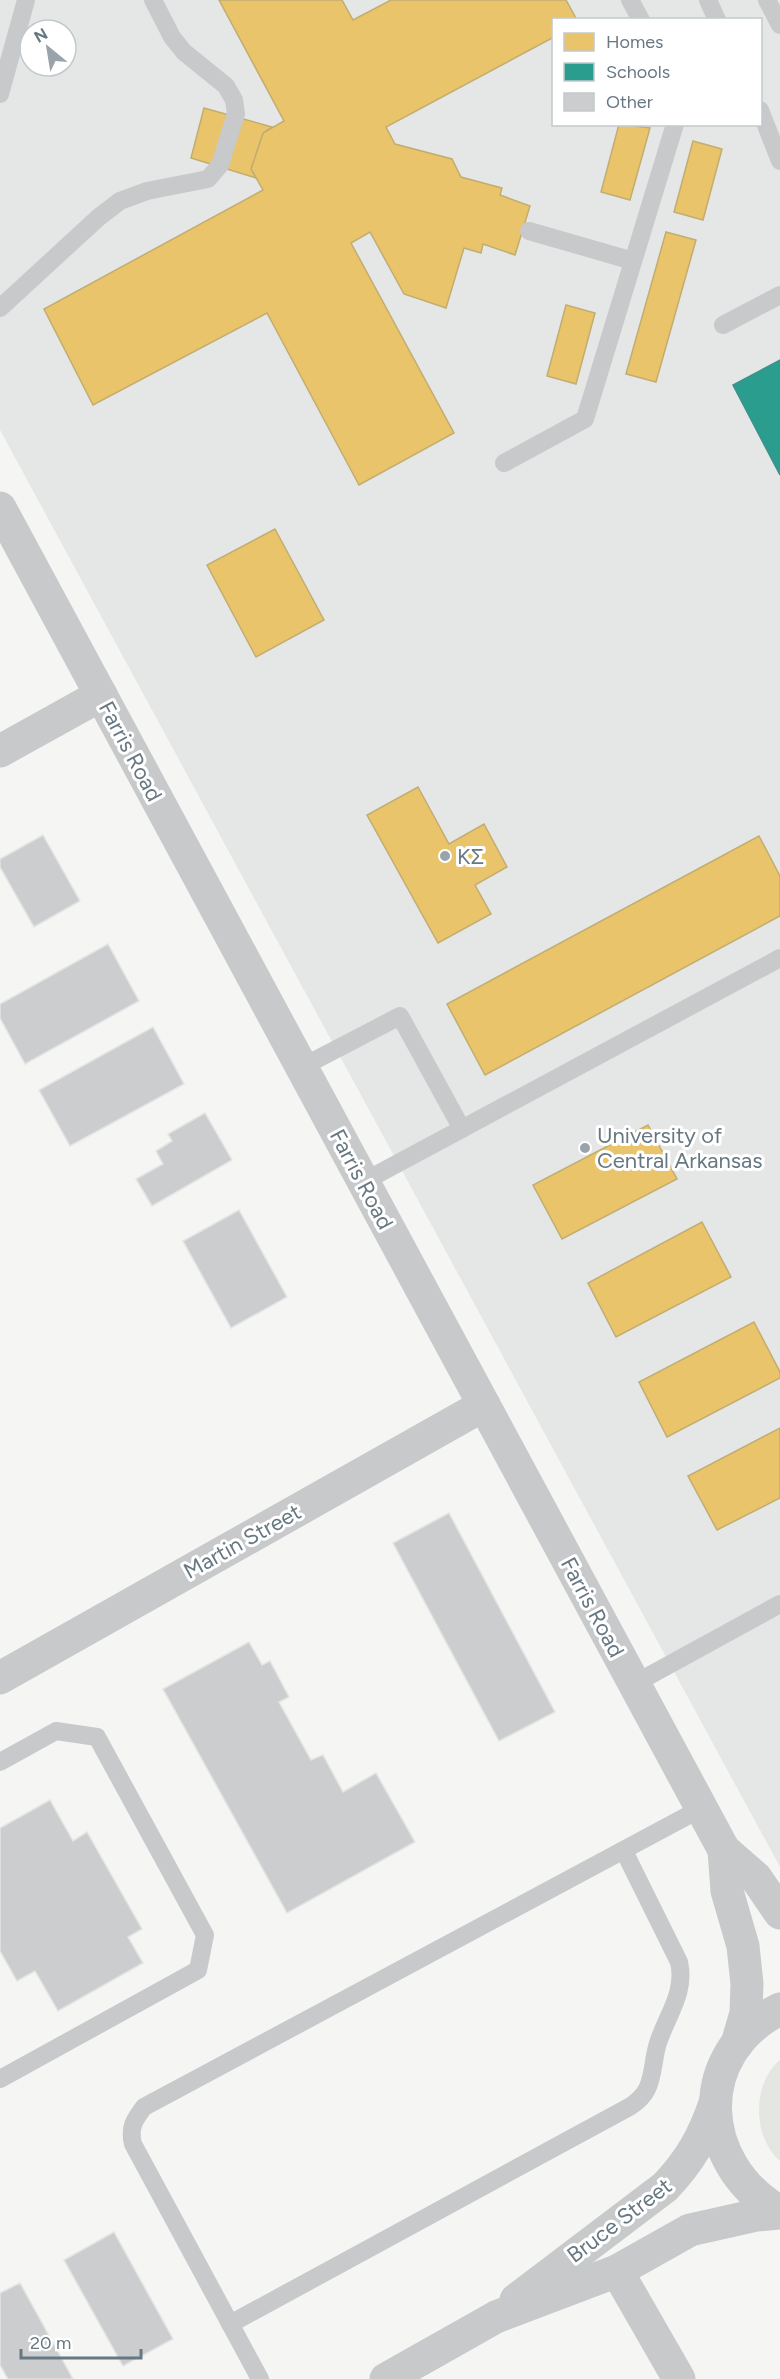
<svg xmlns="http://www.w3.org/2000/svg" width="780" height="2379" viewBox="0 0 780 2379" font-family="Figtree,sans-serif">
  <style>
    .built { fill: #e5e6e6; fill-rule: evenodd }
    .green { fill: #e4e6e1 }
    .homes { fill: #e9c46a; stroke: #c2ad71; stroke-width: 1.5 }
    .schools { fill: #2a9d8f; stroke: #3c928b; stroke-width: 1.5 }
    .building { fill: #cbcdce; stroke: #e4e4e4; stroke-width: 1.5 }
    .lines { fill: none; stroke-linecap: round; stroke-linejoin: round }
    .service { stroke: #c7c9ca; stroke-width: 18 }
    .minor { stroke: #c7c9ca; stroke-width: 33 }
    .tertiary { stroke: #c7c9ca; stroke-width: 33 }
    .poi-dot { fill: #99a4aa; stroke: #fff; stroke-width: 2 }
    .labels { text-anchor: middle; stroke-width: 6; stroke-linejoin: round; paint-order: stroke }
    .street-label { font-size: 22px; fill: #677882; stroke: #fff }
    .poi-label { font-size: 22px; fill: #677882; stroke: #fff; text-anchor: start }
  </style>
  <rect width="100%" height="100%" fill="#f5f5f4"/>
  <path class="built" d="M0,0H780V1867L0,430ZM554,20H760V124H554ZM30,30H66V66H30Z"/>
  <path class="green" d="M780,2060V2161C752,2137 752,2083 780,2060Z"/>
  <g class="homes">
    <polygon points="219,0 342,0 353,20 391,0 566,0 577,20 554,20 554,37 386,127 395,144 452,159 461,177 502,188 500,195 530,206 515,255 483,244 481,253 464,248 446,308 404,294 370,232 351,243 454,433 359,485 267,313 93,405 44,309 263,190 251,169 263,133 284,121"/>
    <polygon points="204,108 272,127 263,133 251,169 256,178 191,158"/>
    <polygon points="619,124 650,128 630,200 601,192"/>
    <polygon points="693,141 722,149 703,220 674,212"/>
    <polygon points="666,232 696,240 656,382 626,374"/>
    <polygon points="566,305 595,313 576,384 547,376"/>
    <polygon points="275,529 324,620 256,657 207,565"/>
    <polygon points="418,787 449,844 484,824 507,867 475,885 491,914 438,943 367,815"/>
    <polygon points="759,836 780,876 780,916 485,1075 447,1004"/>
    <polygon points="648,1125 677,1179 562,1239 533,1185"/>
    <polygon points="702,1222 731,1277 616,1337 588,1283"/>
    <polygon points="754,1322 780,1372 780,1378 667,1437 639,1382"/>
    <polygon points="780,1428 780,1498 717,1530 688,1476"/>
  </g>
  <polygon class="schools" points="780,360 780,475 733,385"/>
  <g class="building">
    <polygon points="43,835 80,901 34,927 0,867 0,859"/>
    <polygon points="108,944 139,1001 25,1064 0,1018 0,1004"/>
    <polygon points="153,1027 184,1084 70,1146 39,1090"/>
    <polygon points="205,1113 232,1160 152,1206 136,1179 163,1164 156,1151 172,1141 168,1134"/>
    <polygon points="239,1210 287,1297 231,1328 183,1241"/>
    <polygon points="449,1513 555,1712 499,1741 393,1543"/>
    <polygon points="249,1642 262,1665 270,1661 289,1697 279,1702 311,1760 323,1755 343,1792 376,1773 415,1842 287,1913 163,1689"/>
    <polygon points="50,1800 73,1841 87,1832 142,1929 128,1937 143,1963 58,2011 35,1971 17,1981 0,1951 0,1828"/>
    <polygon points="114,2232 173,2339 123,2366 64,2260"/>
    <polygon points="20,2283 73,2379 8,2379 0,2365 0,2293"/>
  </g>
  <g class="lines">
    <g class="service">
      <polyline points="630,0 641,20"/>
      <polyline points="708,0 717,20"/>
      <polyline points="767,0 780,25"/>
      <polyline points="0,94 26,0"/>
      <polyline points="760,110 780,161"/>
      <polyline points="529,231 633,261"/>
      <polyline points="0,308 99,217 120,201 147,191 208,179 220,165 236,114 234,100 226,86 184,52 172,37 153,0"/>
      <polyline points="723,325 780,295"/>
      <polyline points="504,463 585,419 675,124"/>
      <polyline points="302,1067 400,1016 462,1129"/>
      <polyline points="363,1182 780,958"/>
      <polyline points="634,1684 780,1604"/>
      <polyline points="0,1762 56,1731 97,1737 205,1935 198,1970 0,2079"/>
      <path d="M230,2324L631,2106C638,2101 643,2097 647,2089C654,2075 653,2058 658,2043C667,2015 686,1993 679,1962L624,1851"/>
      <path d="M260,2379L133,2144C129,2128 134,2120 144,2107L702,1808"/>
    </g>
    <g class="minor">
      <polyline points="0,751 101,695"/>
      <polyline points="0,1678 484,1405"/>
      <polyline points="617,2271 679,2379"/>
      <path d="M516,2300L665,2187C690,2161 704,2136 715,2103"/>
      <polyline points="386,2379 496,2317 617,2271 690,2230 757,2215 780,2213"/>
    </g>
    <g class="tertiary">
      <polyline points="0,508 724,1850 756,1878 780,1913"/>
      <polyline points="724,1850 727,1891 743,1946 747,1984 746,2013 737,2044"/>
      <path d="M780,2009C691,2053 697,2164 780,2212"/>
    </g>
  </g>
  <g class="poi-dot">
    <circle cx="445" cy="856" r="6"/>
    <circle cx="585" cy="1148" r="6"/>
  </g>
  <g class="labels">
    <g class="street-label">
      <text transform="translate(131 751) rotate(62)" y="8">Farris Road</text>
      <text transform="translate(362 1179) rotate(62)" y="8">Farris Road</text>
      <text transform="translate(242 1541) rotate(-29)" y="8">Martin Street</text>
      <text transform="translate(593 1607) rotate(62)" y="8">Farris Road</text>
      <text transform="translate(619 2220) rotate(-37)" y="8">Bruce Street</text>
    </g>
    <g class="poi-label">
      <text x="457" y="864">KΣ</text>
      <text x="597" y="1143">University of<tspan x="597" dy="25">Central Arkansas</tspan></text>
    </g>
  </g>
  <rect x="552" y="18" width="210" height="108" fill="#ffffff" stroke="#c2c9cd" stroke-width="1.5"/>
  <rect x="564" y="33" width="30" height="18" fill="#e9c46a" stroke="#c2c9cd" stroke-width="1.5"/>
  <text x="606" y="48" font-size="18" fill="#677882">Homes</text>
  <rect x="564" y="63" width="30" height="18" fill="#2a9d8f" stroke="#c2c9cd" stroke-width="1.5"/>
  <text x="606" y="78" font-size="18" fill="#677882">Schools</text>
  <rect x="564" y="93" width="30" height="18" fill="#cbcdce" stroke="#c2c9cd" stroke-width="1.5"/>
  <text x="606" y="108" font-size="18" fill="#677882">Other</text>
  <g transform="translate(48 48) rotate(330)"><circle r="28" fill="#ffffff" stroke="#c2c9cd" stroke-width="1.5"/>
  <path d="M0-4.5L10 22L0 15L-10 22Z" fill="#99a4aa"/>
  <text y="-9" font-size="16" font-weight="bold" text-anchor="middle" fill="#677882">N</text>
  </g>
  <path d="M21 2349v9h120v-9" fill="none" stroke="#677882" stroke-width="3"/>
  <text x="30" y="2349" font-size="18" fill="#677882" stroke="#ffffff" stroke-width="4.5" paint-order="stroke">20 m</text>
</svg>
